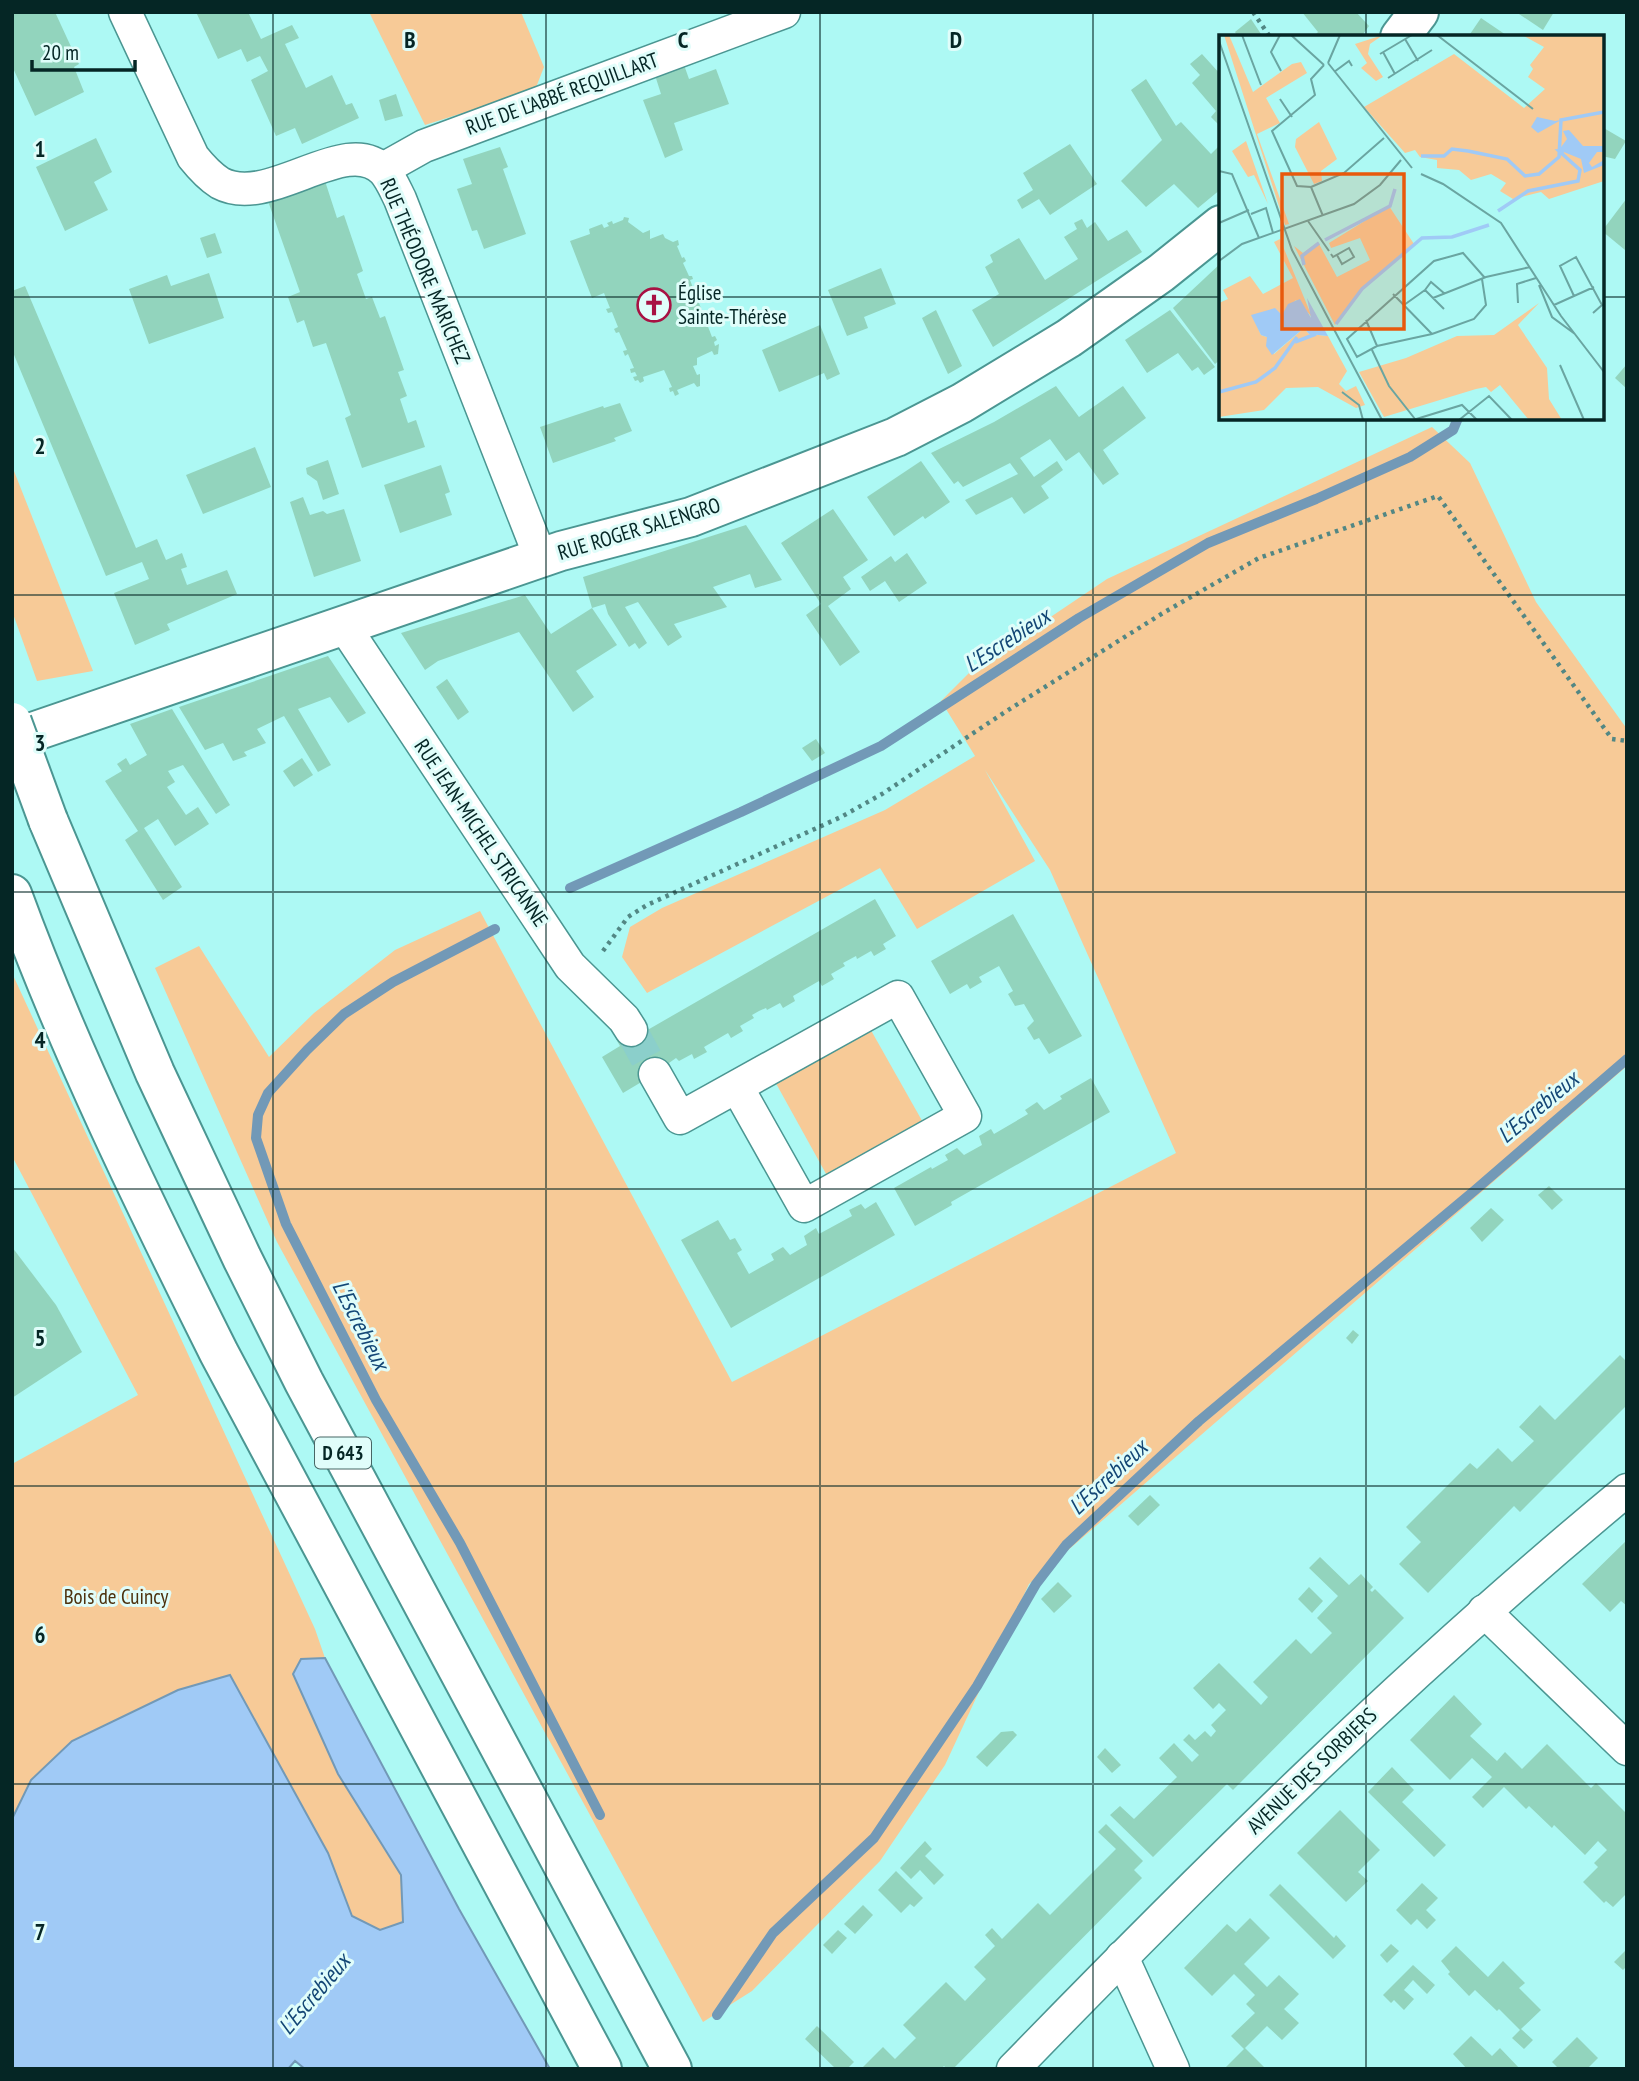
<svg xmlns="http://www.w3.org/2000/svg" width="1639" height="2081" viewBox="0 0 1639 2081" font-family="'PT Sans Narrow',sans-serif">
  <style>
    .green { fill: #f7ca97 }
    .water { fill: #a0caf6; stroke: #7299b7; stroke-width: 2 }
    .lines { fill: none; stroke-linecap: round; stroke-linejoin: round }
    .stream { stroke: #7299b7; stroke-width: 10 }
    .building { fill: #92d4bd }
    .street-tunnel { stroke: #8bcfcb; stroke-width: 32; stroke-dasharray: 32 16; stroke-linecap: butt }
    .street-casing { stroke: #4b9692; stroke-width: 35 }
    .secondary-casing { stroke: #4b9692; stroke-width: 42 }
    .highway-casing { stroke: #4b9692; stroke-width: 42 }
    .path { stroke: #528784; stroke-width: 4.5; stroke-dasharray: 3.5 5; stroke-linecap: butt }
    .street { stroke: #fff; stroke-width: 32 }
    .secondary { stroke: #fff; stroke-width: 38 }
    .highway { stroke: #fff; stroke-width: 38 }
    .highway-bridge-casing { stroke: #4b9692; stroke-width: 42; stroke-linecap: butt }
    .highway-bridge { stroke: #fff; stroke-width: 38 }
    .grid { fill: none; stroke: #052625; stroke-width: 2; stroke-opacity: 0.55 }
    .labels { text-anchor: middle; stroke-width: 6; stroke-linejoin: round; paint-order: stroke }
    .shield { fill: #e0fdfa; stroke: #476665; stroke-width: 2 }
    .shield-label { font-size: 19px; font-weight: bold; fill: #052625 }
    .street-label { font-size: 21px; fill: #052625; stroke: #e0fdfa }
    .poi-label { font-size: 21px; fill: #052625; stroke: #e0fdfa; text-anchor: start }
    .park-label { font-size: 21px; fill: #4d310d; stroke: #e0fdfa }
    .water-label { font-size: 23px; font-style: italic; fill: #134675; stroke: #e0fdfa }
    .inset-river { fill: none; stroke: #a0caf6; stroke-width: 3.5 }
    .inset-road { fill: none; stroke: #6aa5a1; stroke-width: 2 }
    .view { fill: #e8590c; fill-opacity: 0.15; stroke: #e8590c; stroke-width: 3.5 }
    .inset-edge { fill: none; stroke: #052625; stroke-width: 3.5 }
    .grid-label { font-size: 23px; text-anchor: middle; font-weight: bold; fill: #052625; stroke: #e0fdfa; stroke-width: 6; stroke-linejoin: round; paint-order: stroke }
  </style>
  <rect width="100%" height="100%" fill="#adf9f4"/>
  <g class="green">
    <polygon points="369,12 521,12 544,67 535,90 425,125"/>
    <polygon points="1432,427 1470,463 1536,602 1627,729 1627,1066 1029,1584 945,1765 880,1861 752,1991 703,2022 277,1242 155,968 199,946 269,1057 314,1013 395,950 480,911 732,1382 1176,1153 1050,870 985,770 1035,861 917,929 880,868 647,993 622,957 630,927 662,908 885,810 975,756 941,701 972,670 1107,579"/>
    <polygon points="12,466 93,671 37,681 12,611"/>
    <polygon points="12,973 315,1629 325,1658 301,1659 293,1674 338,1774 401,1875 404,1922 380,1930 352,1916 328,1853 31,1780 12,1819 12,1464 138,1395 12,1156"/>
    <polygon points="868,1025 925,1126 830,1181 773,1078"/>
  </g>
  <polygon class="water" points="325,1658 459,1909 550,2069 305,2069 295,2061 288,2069 12,2069 12,1819 31,1780 72,1741 178,1690 230,1675 328,1853 352,1916 380,1930 403,1922 401,1875 338,1774 293,1674 301,1659"/>
  <g class="lines">
    <g class="stream">
      <polyline points="570,888 741,812 881,746 1079,618 1208,543 1316,499 1410,457 1453,430 1458,418"/>
      <polyline points="495,929 393,982 344,1014 307,1050 268,1093 258,1115 256,1138 286,1224 376,1400 460,1543 600,1815"/>
      <polyline points="717,2015 773,1933 874,1838 977,1686 1036,1584 1066,1545 1199,1421 1474,1191 1627,1059"/>
    </g>
  </g>
  <g class="building">
    <polygon points="12,12 55,12 79,64 74,67 84,92 35,116 12,66"/>
    <polygon points="196,12 248,12 261,39 292,25 299,38 285,44 306,88 332,75 346,105 352,103 359,118 302,144 295,128 276,136 251,80 268,71 260,56 247,62 241,49 218,59"/>
    <polygon points="1302,12 1356,12 1369,26 1361,37 1313,37 1318,32"/>
    <polygon points="1516,12 1554,12 1543,30"/>
    <polygon points="1481,18 1509,37 1468,37"/>
    <polygon points="1251,19 1263,37 1238,37 1235,32"/>
    <polygon points="1202,54 1221,75 1221,127 1211,117 1216,111 1192,83 1200,75 1190,64"/>
    <polygon points="683,62 689,79 716,69 729,104 674,123 683,150 665,158 643,100 661,94 654,72"/>
    <polygon points="1146,79 1176,126 1181,122 1211,154 1221,144 1221,189 1198,208 1174,184 1146,207 1121,181 1162,140 1131,90"/>
    <polygon points="396,94 403,116 385,121 379,100"/>
    <polygon points="1602,127 1626,141 1615,159 1602,156"/>
    <polygon points="96,138 112,172 94,182 108,210 65,231 36,167"/>
    <polygon points="1070,144 1097,184 1050,215 1039,199 1022,209 1017,200 1033,190 1023,173"/>
    <polygon points="500,147 508,167 503,169 526,234 484,249 477,230 472,231 457,189 472,184 463,159"/>
    <polygon points="325,181 337,218 344,215 363,271 357,274 366,299 372,297 380,318 385,316 404,370 398,372 407,396 400,399 408,423 416,420 425,447 362,468 345,418 351,415 326,343 313,347 304,320 297,323 288,297 300,292 268,201"/>
    <polygon points="1627,198 1627,248 1625,250 1602,231"/>
    <polygon points="624,217 629,218 628,222 643,233 650,230 650,239 663,234 665,238 673,242 678,240 679,245 677,246 682,258 684,257 686,261 683,263 689,276 692,276 693,279 690,280 697,298 700,297 702,302 699,303 705,319 708,318 710,323 707,324 712,337 715,336 717,340 714,342 715,346 719,344 718,354 714,355 712,351 697,358 697,365 693,366 697,375 700,374 700,386 697,387 694,383 677,390 679,394 675,396 673,391 670,392 669,388 672,387 664,370 643,377 644,381 640,383 638,380 635,381 633,377 637,376 635,372 631,373 630,369 634,368 628,354 625,356 623,351 627,350 619,332 616,333 614,329 618,327 612,312 608,313 606,309 610,308 604,293 592,298 570,241 590,234 589,229 602,224 604,228 609,226 607,223 612,221 613,224 623,220"/>
    <polygon points="1082,219 1087,228 1095,222 1108,241 1127,230 1142,252 993,347 972,310 999,294 985,267 993,262 990,255 1019,238 1045,280 1078,259 1064,237 1077,229 1074,223"/>
    <polygon points="215,233 222,253 207,258 200,238"/>
    <polygon points="1221,263 1221,359 1215,364 1173,308"/>
    <polygon points="881,268 896,304 864,317 868,328 847,336 828,290"/>
    <polygon points="209,273 224,318 149,344 129,289 167,275 171,286"/>
    <polygon points="25,286 136,548 157,539 166,560 182,553 187,567 181,569 187,585 227,570 237,594 167,624 170,630 135,645 114,593 149,579 142,562 106,576 12,350 12,291"/>
    <polygon points="936,310 962,366 948,374 922,318"/>
    <polygon points="1170,310 1215,367 1204,375 1198,367 1192,371 1178,353 1147,373 1125,340"/>
    <polygon points="820,325 840,374 827,380 824,373 779,392 762,350"/>
    <polygon points="1627,364 1627,389 1615,378"/>
    <polygon points="1056,386 1079,417 1123,386 1146,418 1103,450 1119,474 1103,485 1079,452 1066,461 1050,439 1020,458 1034,477 1057,461 1063,470 1041,486 1049,498 1024,514 1012,497 976,515 965,500 1018,474 1010,463 963,487 958,481 954,484 931,453 994,422"/>
    <polygon points="620,403 632,431 614,438 616,441 553,463 540,427 603,406 604,408"/>
    <polygon points="255,447 271,487 203,514 186,475"/>
    <polygon points="328,460 339,494 323,500 317,481 307,474 306,468"/>
    <polygon points="921,461 950,502 925,519 923,516 894,536 867,497"/>
    <polygon points="441,465 450,492 445,494 452,515 400,533 384,485"/>
    <polygon points="303,497 310,515 323,511 327,514 344,509 361,561 314,577 290,502"/>
    <polygon points="833,509 868,560 843,577 851,589 828,606 860,652 840,666 806,615 821,604 781,543"/>
    <polygon points="746,525 782,580 755,588 750,574 713,587 727,607 674,624 682,637 668,646 638,602 625,607 647,643 639,649 635,643 629,647 608,614 605,604 592,608 617,645 576,671 594,697 573,712 519,632 438,661 425,670 401,633 525,595 551,634 592,608 583,577"/>
    <polygon points="907,553 927,583 899,602 885,581 870,591 861,577 891,556 895,562"/>
    <polygon points="328,656 366,713 348,723 330,697 298,709 331,765 318,772 284,716 257,729 266,743 244,752 247,756 233,761 223,743 205,750 179,707"/>
    <polygon points="447,679 469,712 458,720 436,687"/>
    <polygon points="172,709 230,805 216,814 183,765 168,771 175,782 167,787 186,815 198,807 209,824 175,846 158,819 144,828 182,887 163,900 125,840 138,831 105,781 122,771 117,764 126,758 130,765 147,755 130,724"/>
    <polygon points="816,739 825,753 812,761 802,748"/>
    <polygon points="302,758 313,775 294,787 283,771"/>
    <polygon points="875,899 896,936 883,944 886,949 874,956 871,951 857,959 856,956 843,963 845,966 831,974 834,979 822,986 819,981 793,996 795,1001 783,1008 780,1003 767,1010 766,1008 759,1011 752,1015 754,1018 740,1026 743,1031 731,1038 728,1033 704,1047 707,1052 694,1059 692,1054 679,1061 676,1058 669,1063 670,1065 623,1093 602,1057 620,1046 616,1039 631,1030 644,1032"/>
    <polygon points="1013,914 1082,1036 1049,1054 1039,1038 1034,1040 1027,1028 1034,1021 1024,1004 1015,1006 1008,994 1013,991 999,966 979,977 982,982 970,989 967,984 950,994 931,961"/>
    <polygon points="1091,1078 1110,1112 951,1202 952,1205 915,1226 894,1188 931,1167 932,1169 948,1160 945,1155 957,1148 964,1155 982,1145 979,1136 991,1129 994,1134 1028,1114 1025,1110 1037,1102 1044,1110 1062,1099 1060,1096"/>
    <polygon points="1549,1186 1563,1200 1552,1210 1538,1195"/>
    <polygon points="876,1202 895,1235 731,1328 681,1240 718,1220 730,1240 735,1238 742,1250 737,1253 749,1274 774,1260 771,1254 783,1247 790,1255 807,1245 804,1236 816,1228 819,1234 852,1216 849,1210 861,1204 865,1209"/>
    <polygon points="1491,1208 1504,1220 1482,1242 1470,1228"/>
    <polygon points="12,1247 56,1305 82,1352 12,1398"/>
    <polygon points="1353,1330 1359,1335 1352,1344 1346,1338"/>
    <polygon points="1620,1355 1627,1362 1627,1405 1520,1512 1514,1506 1428,1593 1399,1564 1421,1542 1406,1527 1470,1463 1477,1469 1498,1448 1512,1462 1534,1441 1519,1427 1540,1405 1555,1420"/>
    <polygon points="1150,1495 1160,1505 1138,1526 1128,1516"/>
    <polygon points="1627,1540 1627,1606 1621,1601 1610,1612 1582,1584"/>
    <polygon points="1320,1557 1349,1585 1361,1574 1373,1587 1370,1590 1372,1592 1375,1589 1404,1618 1233,1790 1227,1784 1153,1857 1110,1815 1120,1806 1134,1819 1177,1777 1159,1758 1174,1743 1192,1762 1199,1755 1183,1740 1189,1734 1195,1740 1205,1731 1211,1737 1216,1731 1211,1725 1226,1710 1219,1703 1213,1709 1193,1688 1219,1663 1261,1705 1268,1697 1253,1682 1296,1639 1311,1654 1332,1633 1317,1618 1338,1596 1309,1568"/>
    <polygon points="1058,1582 1072,1596 1054,1613 1041,1599"/>
    <polygon points="1309,1587 1323,1601 1312,1613 1298,1599"/>
    <polygon points="1454,1695 1482,1724 1470,1736 1497,1761 1505,1752 1522,1769 1547,1744 1591,1788 1596,1783 1627,1814 1627,1893 1613,1907 1606,1901 1604,1903 1583,1882 1598,1867 1594,1863 1607,1850 1598,1841 1585,1855 1554,1825 1552,1828 1529,1806 1526,1809 1504,1787 1483,1808 1472,1797 1492,1777 1472,1758 1450,1780 1410,1740"/>
    <polygon points="1013,1731 1017,1735 987,1767 976,1757 1001,1732"/>
    <polygon points="1105,1748 1121,1765 1112,1773 1097,1757"/>
    <polygon points="1392,1767 1414,1790 1402,1802 1446,1845 1434,1857 1368,1792"/>
    <polygon points="1340,1810 1380,1850 1358,1872 1368,1881 1346,1902 1297,1853"/>
    <polygon points="1106,1824 1143,1861 1134,1870 1142,1878 1035,1986 953,2069 947,2069 944,2066 941,2069 861,2069 883,2047 895,2059 916,2038 903,2025 946,1982 965,2001 986,1979 974,1967 995,1946 985,1935 992,1928 1002,1939 1038,1903 1050,1915 1116,1849 1098,1832"/>
    <polygon points="925,1841 932,1849 925,1856 944,1875 934,1885 920,1870 911,1879 900,1868"/>
    <polygon points="896,1871 923,1898 914,1907 910,1904 901,1913 878,1890"/>
    <polygon points="1422,1883 1438,1898 1426,1910 1436,1920 1427,1929 1417,1919 1411,1925 1396,1910"/>
    <polygon points="1280,1884 1334,1938 1336,1935 1346,1946 1333,1959 1269,1895"/>
    <polygon points="863,1905 873,1915 855,1934 844,1924"/>
    <polygon points="1250,1918 1270,1938 1244,1964 1267,1987 1279,1975 1299,1994 1284,2009 1299,2023 1282,2040 1267,2026 1245,2048 1266,2069 1224,2069 1244,2049 1231,2036 1255,2013 1246,2004 1255,1995 1234,1974 1212,1996 1184,1968 1227,1924 1236,1932"/>
    <polygon points="838,1930 847,1938 832,1954 823,1945"/>
    <polygon points="1391,1944 1399,1951 1387,1963 1380,1955"/>
    <polygon points="1456,1946 1488,1977 1503,1961 1525,1983 1519,1988 1541,2010 1521,2029 1533,2040 1524,2049 1512,2038 1520,2030 1499,2009 1497,2011 1475,1990 1469,1996 1448,1974 1450,1972 1441,1961"/>
    <polygon points="1627,1949 1627,1966 1623,1970 1614,1962"/>
    <polygon points="1413,1965 1435,1985 1427,1994 1413,1980 1404,1990 1414,1999 1404,2010 1394,2000 1391,2003 1383,1995"/>
    <polygon points="817,2026 854,2062 847,2069 836,2069 805,2039"/>
    <polygon points="1471,2036 1492,2056 1500,2048 1520,2069 1467,2069 1453,2054"/>
    <polygon points="1577,2037 1598,2058 1587,2069 1559,2069 1552,2062"/>
  </g>
  <g class="lines">
    <polyline class="street-tunnel" points="631,1030 655,1074"/>
    <defs>
      <g id="street">
        <path d="M125,12L193,157C201,167 209,176 220,183C270,210 346,131 384,171C391,179 395,189 400,199L541,559"/>
        <polyline points="383,169 424,146 784,12"/>
        <polyline points="344,626 570,966 624,1019 631,1030"/>
        <polyline points="655,1074 680,1118 898,997 965,1116 804,1206 737,1087"/>
        <polyline points="1484,1611 1627,1749"/>
        <polyline points="1122,1957 1173,2069"/>
        <path d="M1013,2069C1209,1867 1409,1670 1627,1490"/>
      </g>
      <g id="secondary">
        <polyline points="1400,37 1419,12"/>
        <polyline points="12,739 561,551 691,517 896,437 962,403 1069,338 1161,273 1221,225"/>
      </g>
      <g id="highway">
        <polyline points="48,820 155,1073 242,1258 304,1382 672,2069"/>
        <path d="M12,894C70,1052 144,1203 219,1353L602,2069"/>
      </g>
    </defs>
    <use href="#street" class="street-casing"/>
    <use href="#secondary" class="secondary-casing"/>
    <use href="#highway" class="highway-casing"/>
    <g class="path">
      <polyline points="1253,12 1270,37"/>
      <polyline points="603,951 628,917 647,905 841,817 882,794 1005,712 1163,613 1259,558 1438,496 1612,739 1627,741"/>
    </g>
    <use href="#street" class="street"/>
    <use href="#secondary" class="secondary"/>
    <use href="#highway" class="highway"/>
    <defs>
      <polyline id="highway-bridge" points="12,722 48,820"/>
    </defs>
    <use href="#highway-bridge" class="highway-bridge-casing"/>
    <use href="#highway-bridge" class="highway-bridge"/>
  </g>
  <path class="grid" d="M273,12V2069M546,12V2069M820,12V2069M1093,12V2069M1366,12V37M12,297H1221M1602,297H1627M1366,418V2069M12,595H1627M12,892H1627M12,1189H1627M12,1486H1627M12,1784H1627"/>
  <defs>
    <symbol id="church-ring" viewBox="-11 -11 22 22"><circle r="9.5" fill="#e0fdfa" stroke="#a81143" stroke-width="1.5"/><path d="M-1.2-6h2.4v3.5h3.3v2.4h-3.3V6h-2.4V-.1h-3.3v-2.4h3.3Z" fill="#a81143"/></symbol>
  </defs>
  <g fill-rule="evenodd">
    <use href="#church-ring" x="635" y="286" width="38" height="38"/>
  </g>
  <g class="labels">
    <rect class="shield" x="315" y="1437.5" width="56" height="31" rx="5"/>
    <g class="shield-label">
      <text x="343" y="1460">D 643</text>
    </g>
    <g class="street-label">
      <text transform="translate(562 94) rotate(-20)" y="7">RUE DE L'ABBÉ REQUILLART</text>
      <text transform="translate(425 271) rotate(67)" y="7">RUE THÉODORE MARICHEZ</text>
      <text transform="translate(639 529) rotate(-17)" y="7">RUE ROGER SALENGRO</text>
      <text transform="translate(481 833) rotate(56)" y="7">RUE JEAN-MICHEL STRICANNE</text>
      <text transform="translate(1312 1771) rotate(-44)" y="7">AVENUE DES SORBIERS</text>
    </g>
    <g class="poi-label">
      <text x="678" y="300">Église<tspan x="678" dy="24">Sainte-Thérèse</tspan></text>
    </g>
    <g class="park-label">
      <text x="116" y="1604">Bois de Cuincy</text>
    </g>
    <g class="water-label">
      <text transform="translate(1007 640) rotate(-33)" y="8">L'Escrebieux</text>
      <text transform="translate(1538 1107) rotate(-40)" y="8">L'Escrebieux</text>
      <text transform="translate(361 1325) rotate(63)" y="8">L'Escrebieux</text>
      <text transform="translate(1108 1477) rotate(-43)" y="8">L'Escrebieux</text>
      <text transform="translate(314 1994) rotate(-50)" y="8">L'Escrebieux</text>
    </g>
  </g>
  <g transform="translate(1219 35)">
    <rect width="385" height="385" fill="#adf9f4"/>
    <path d="M5,0H10L34,57L73,29L82,27L88,38L47,63L61,88L38,99L70,189L66,190ZM164,0L151,9L149,19L164,42L157,46L142,33L148,28L136,9ZM303,0H385V146L330,164L322,157L294,164L281,156L287,148L272,139L252,145L240,135L218,133V125L201,122L196,115L186,118L145,72L235,19L305,73L326,54L309,42L314,34L311,30L325,12ZM100,87L118,124L102,136L103,146L95,149L76,112L77,104ZM27,106L49,169L35,140L29,142L13,116ZM170,171L195,209L140,257L116,290L75,211L84,218L99,207L118,242L151,225L141,203L112,213L110,208ZM61,204L93,282L77,265L62,280L39,293L42,300L48,302L55,319L85,293L90,299L109,301L128,336L120,349L127,356L137,351L146,370L137,373L99,352L67,353L45,375L0,382V268L9,264L4,255L31,241L44,259L74,243L55,207ZM320,268L299,290L328,333L330,364L343,385H310L281,350L272,357L267,352L257,354L165,382L140,337L187,323L238,301L275,300Z" fill="#f7ca97"/>
    <path d="M318,82L336,86L342,85L319,98L312,92ZM350,95L364,111H385V117H378L370,128L373,132L385,125V130L365,138L362,124L340,115L348,104L344,96ZM88,263L109,301L90,299L85,293L53,320L47,311L48,302L42,300L32,280L56,273L63,280L69,269L81,264L92,283Z" fill="#a0caf6"/>
    <path class="inset-river" d="M249,116L288,124L306,141L320,139L340,122L342,85L385,77M202,121H225L233,114L249,116M279,176L309,156L359,146L361,135L340,116H345M106,205L171,171L176,154M85,230L83,221L100,208M117,289L143,254L203,203L233,202L270,190M76,307L97,299M0,357L37,347L56,333L78,302"/>
    <path class="inset-road" d="M23,0L42,50M61,0L52,17L62,36M72,0L105,30M218,0L314,74M186,4L199,26M0,6L73,215L163,385M164,17L176,39M161,19L193,0M109,28L193,133M109,28L121,0M115,37L130,26L133,31M169,43L213,15M61,64L73,82M0,136L13,139L40,203M202,139L224,149L282,188L342,281L385,337M92,152L125,138L165,103M32,179L47,173L54,198M104,181L92,152L78,151L53,96L96,60L92,44L105,30M89,186L110,216M0,188L30,175M112,219L114,222L130,213L135,222L123,229L118,220M0,226L23,209L135,169L161,150L182,125M263,244L267,270L255,284L213,299L158,311L138,322L128,304L215,226L244,218L266,243M320,250L333,282L356,299M206,255L212,247L226,259M206,255L225,274M174,259L213,299M355,261L341,231L357,222L383,270L374,278M214,263L267,242L311,232M299,268L298,249L317,243M185,270L206,255M335,270L375,252M147,285L158,311M153,315L170,351L196,384M341,330L365,385M123,357L140,370L144,385M194,385L243,370L258,385M240,385L270,361L293,385"/>
    <path class="view" d="M63,139H185V294H63Z"/>
    <rect width="385" height="385" class="inset-edge"/>
  </g>
  <g class="grid-label">
    <text x="410" y="48">B</text>
    <text x="683" y="48">C</text>
    <text x="956" y="48">D</text>
    <text x="40" y="157">1</text>
    <text x="40" y="454">2</text>
    <text x="40" y="751">3</text>
    <text x="40" y="1048">4</text>
    <text x="40" y="1346">5</text>
    <text x="40" y="1643">6</text>
    <text x="40" y="1940">7</text>
  </g>
  <rect width="1639" height="2081" fill="none" stroke="#052625" stroke-width="28"/>
  <path d="M32 60v10h103v-10" fill="none" stroke="#052625" stroke-width="3.5"/>
  <text x="42" y="60" font-size="21" fill="#052625" stroke="#e0fdfa" stroke-width="5" paint-order="stroke">20 m</text>
</svg>
